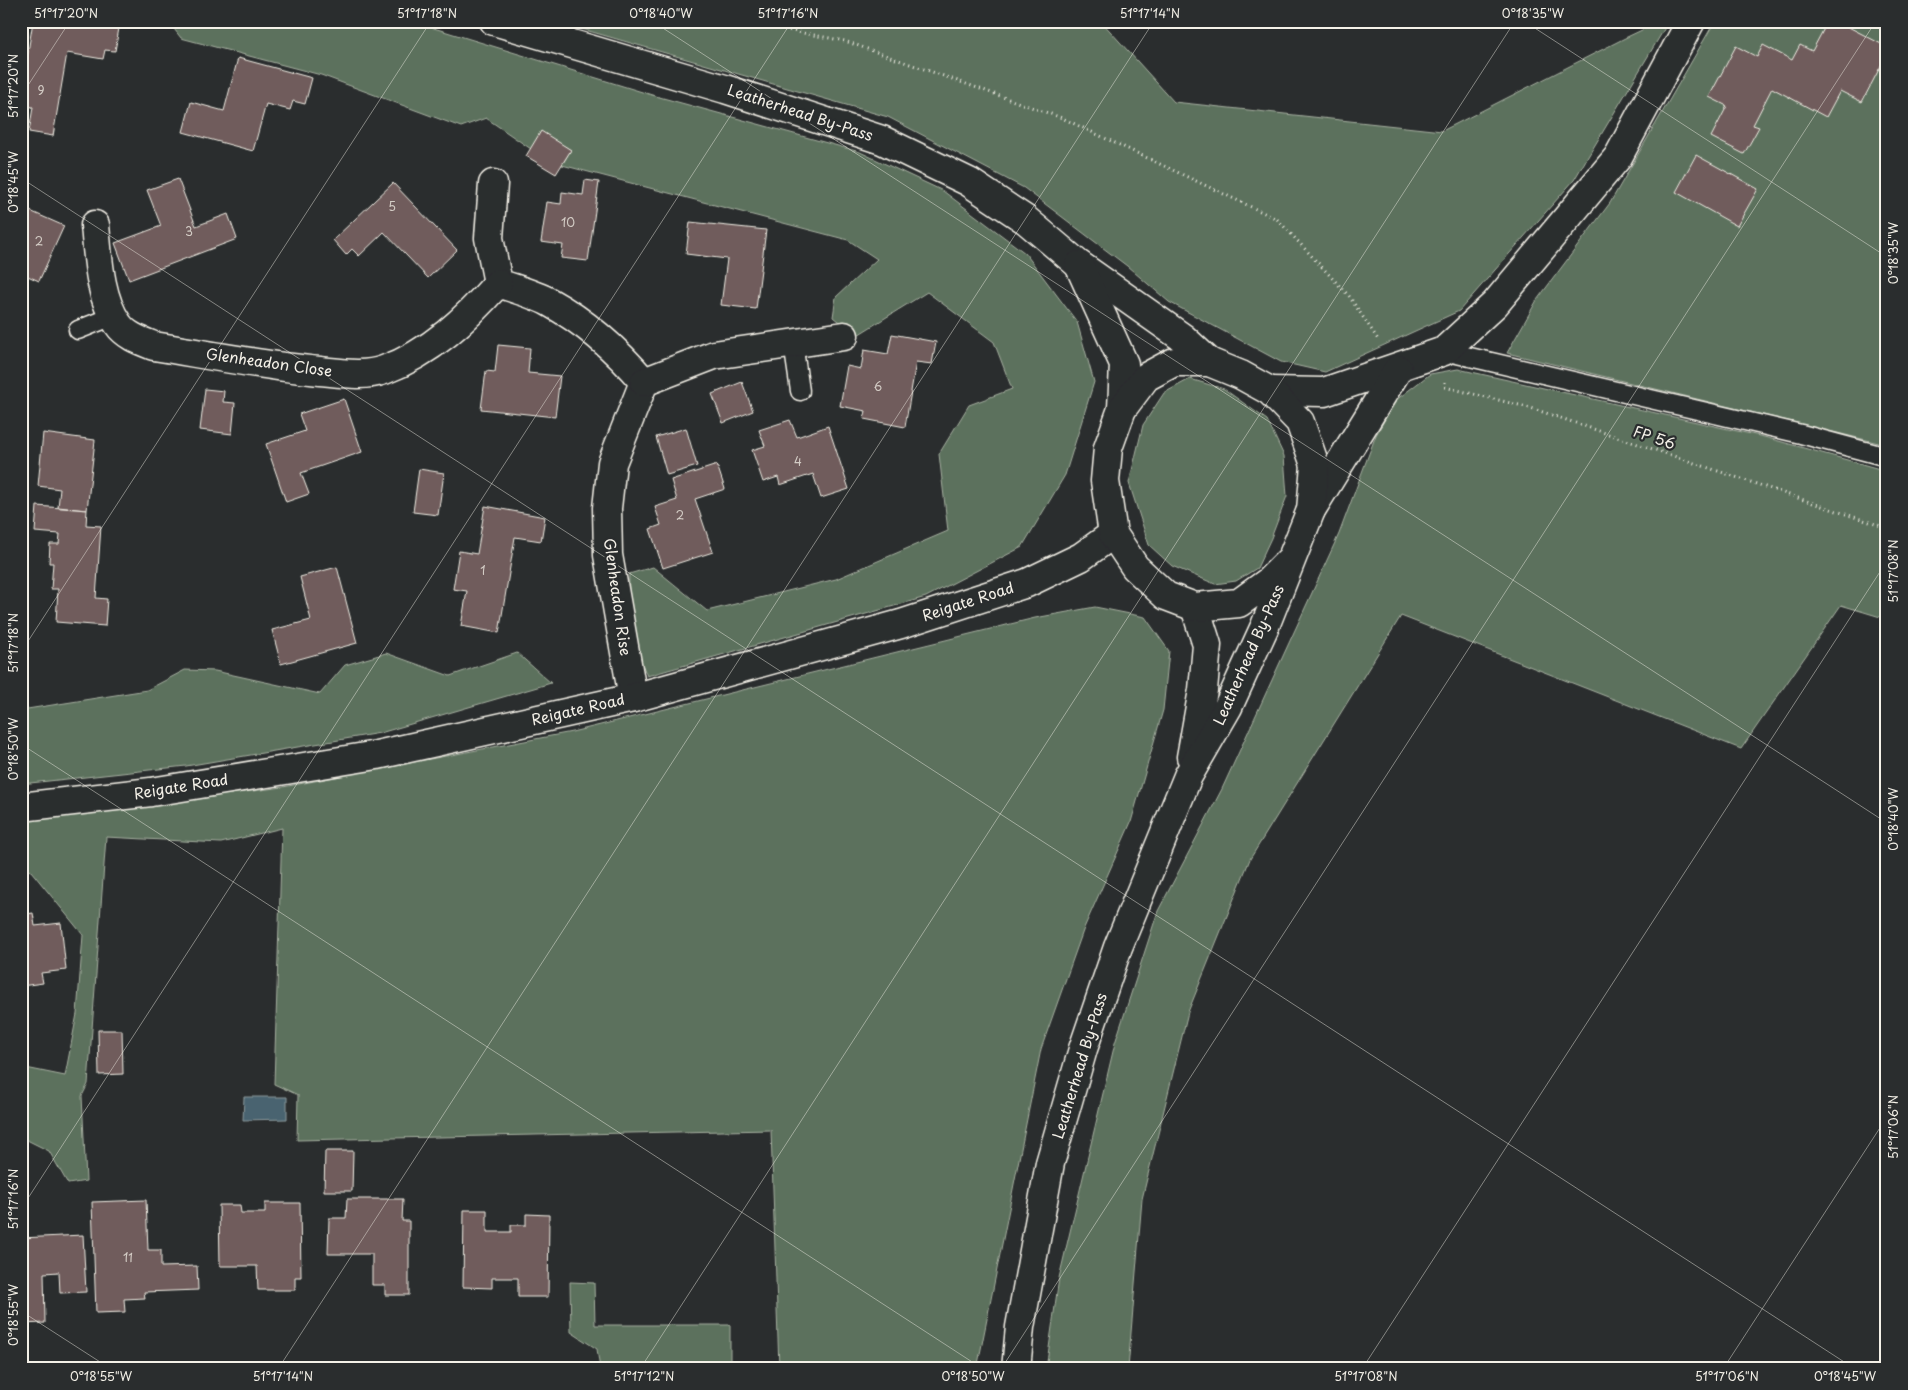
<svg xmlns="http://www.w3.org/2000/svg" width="1908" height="1390" viewBox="0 0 1908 1390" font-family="'Playpen Sans',sans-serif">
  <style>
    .green { fill: #5b715d; stroke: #a8b1a2 }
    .water { fill: #4a646f; stroke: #8e9c9f }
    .building { fill: #6f5c5b; stroke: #f4f1e8 }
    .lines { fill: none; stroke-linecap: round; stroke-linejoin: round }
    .service-casing { stroke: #f4f1e8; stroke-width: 21 }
    .minor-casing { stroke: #f4f1e8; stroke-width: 31 }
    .secondary-casing { stroke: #f4f1e8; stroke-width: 31 }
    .trunk-casing { stroke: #f4f1e8; stroke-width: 31 }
    .path { stroke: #f4f1e8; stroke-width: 3; stroke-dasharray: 1 4; stroke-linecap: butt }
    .service { stroke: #2a2d2e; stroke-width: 18 }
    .minor { stroke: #2a2d2e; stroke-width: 28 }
    .secondary { stroke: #2a2d2e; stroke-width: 28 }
    .trunk { stroke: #2a2d2e; stroke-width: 28 }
    .ticks { fill: none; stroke: #f4f1e8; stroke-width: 1; stroke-opacity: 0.45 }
    .labels { text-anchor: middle; stroke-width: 4.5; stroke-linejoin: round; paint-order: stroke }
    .number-label { font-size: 12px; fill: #d3ccc5 }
    .street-label { font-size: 15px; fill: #f4f1e8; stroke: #2a2d2e }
    .neatline { fill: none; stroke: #f4f1e8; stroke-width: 2 }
    .ticks-label { font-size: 12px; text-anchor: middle; fill: #f4f1e8 }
  </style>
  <rect width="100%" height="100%" fill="#2a2d2e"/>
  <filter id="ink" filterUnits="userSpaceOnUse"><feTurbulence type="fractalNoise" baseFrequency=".02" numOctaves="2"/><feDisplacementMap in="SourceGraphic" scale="10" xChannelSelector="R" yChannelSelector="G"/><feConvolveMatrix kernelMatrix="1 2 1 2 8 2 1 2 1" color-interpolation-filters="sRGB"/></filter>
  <g filter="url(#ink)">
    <g class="green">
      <polygon points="168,21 411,21 652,95 860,152 943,191 1025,253 1077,322 1094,382 1065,475 1022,547 926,597 647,676 628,630 629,574 653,567 707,611 836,579 948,531 939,454 969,405 1012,389 994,342 927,292 856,336 833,317 836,297 877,259 848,240 562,165 571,150 541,132 531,149 486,118 461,127 321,75 181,38"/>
      <polygon points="554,21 1101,21 1174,102 1442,131 1625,38 1661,21 1669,21 1574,180 1459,311 1325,372 1281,362 1169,302 1127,266 1024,188 888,117"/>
      <polygon points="1715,21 1887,21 1887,445 1507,353 1537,300 1610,203"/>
      <polygon points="1458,369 1764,437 1887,471 1887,619 1841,605 1741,749 1401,616 1250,859 1188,1012 1142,1199 1128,1369 1046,1369 1059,1278 1115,1043 1158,911 1222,789 1339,534 1376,435 1396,400 1430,374"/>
      <polygon points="1190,379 1224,389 1267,420 1284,456 1287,496 1271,538 1257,568 1236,581 1215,584 1172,566 1149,545 1129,483 1143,425 1164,393"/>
      <polygon points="1095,607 1145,617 1169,651 1163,710 1131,822 1084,928 1041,1049 977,1369 779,1369 771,1130 297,1140 298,1095 274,1084 282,828 221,843 106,837 88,1084 82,1096 86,1181 68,1184 49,1151 25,1139 21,1145 21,1067 65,1076 77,1014 83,935 31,871 21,868 21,818 108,810 283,787 572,732 1035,618"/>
      <polygon points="386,653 450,676 517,653 551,683 380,733 186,766 21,784 21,710 147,690 185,670 215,671 320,694 345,665"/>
      <polygon points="570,1282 594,1283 595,1325 730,1325 730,1369 600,1369 597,1349 571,1332"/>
    </g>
    <polygon class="water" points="244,1097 287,1097 287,1119 243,1120"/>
    <g class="building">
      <polygon points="33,21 77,21 119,28 115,51 105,50 103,59 67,53 53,136 29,132 33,107 21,105 21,77 24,77"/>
      <polygon points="1828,21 1837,21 1887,47 1887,54 1862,102 1840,91 1826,117 1772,88 1753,125 1759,127 1744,154 1711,137 1727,106 1709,97 1736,46 1757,57 1763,45 1792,60 1800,45 1812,51"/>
      <polygon points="238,58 312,78 305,104 293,101 290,110 266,104 253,151 183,132 191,102 224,111"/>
      <polygon points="541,131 571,150 556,174 526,156"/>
      <polygon points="1696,155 1758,189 1737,226 1676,192"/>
      <polygon points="178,179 196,226 228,214 237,239 129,280 115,243 161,226 147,190"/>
      <polygon points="585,180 599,182 588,261 561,258 563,245 541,242 547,202 561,204 562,192 583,195"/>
      <polygon points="393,183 457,250 428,278 384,232 359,256 352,249 346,255 333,240"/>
      <polygon points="21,207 64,226 39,281 21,273"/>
      <polygon points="690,222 766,230 756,309 721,305 727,259 686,254"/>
      <polygon points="892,334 936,342 932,364 916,362 905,427 864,419 866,411 840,406 847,366 861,369 864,350 888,354"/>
      <polygon points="498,345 530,348 528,373 560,376 555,417 481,409 486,371 495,372"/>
      <polygon points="742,382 753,411 723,423 712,394"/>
      <polygon points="205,389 224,391 223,402 235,403 232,434 200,430"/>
      <polygon points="344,399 362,452 301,473 309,494 286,502 266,444 305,431 299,414"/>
      <polygon points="790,420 797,437 828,426 849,489 821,498 813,474 780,485 778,477 763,482 752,450 765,446 759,430"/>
      <polygon points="686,428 697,466 667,475 656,437"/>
      <polygon points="43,433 95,440 87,510 58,507 60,489 38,486"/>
      <polygon points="717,465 725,489 695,499 713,552 663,568 650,529 661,525 655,507 677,500 671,480"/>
      <polygon points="419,469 444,473 438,515 413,512"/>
      <polygon points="37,506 87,510 86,525 101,526 96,598 107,599 105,626 56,622 58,589 51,589 53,563 49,563 50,544 59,544 60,534 35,532"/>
      <polygon points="485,506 545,517 541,541 515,537 499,633 461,626 467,591 453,589 459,551 477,554"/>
      <polygon points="337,567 357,643 281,664 272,630 311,620 300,577"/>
      <polygon points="33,913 35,926 61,923 66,970 41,973 43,983 21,986 21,915"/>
      <polygon points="98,1030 122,1030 123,1074 99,1075"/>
      <polygon points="325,1151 353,1151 352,1191 324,1191"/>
      <polygon points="347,1199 403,1199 402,1221 409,1221 409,1295 385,1295 385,1285 372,1285 372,1254 328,1254 329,1218 346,1218"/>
      <polygon points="146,1200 148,1250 161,1250 161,1267 197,1266 198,1290 144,1292 145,1298 124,1299 125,1312 96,1313 92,1202"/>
      <polygon points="265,1203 300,1203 301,1277 295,1277 295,1290 258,1290 257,1266 220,1266 219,1205 240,1205 241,1213 265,1213"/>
      <polygon points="464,1210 487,1210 487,1232 511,1232 511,1225 526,1225 526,1214 549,1215 548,1297 518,1297 518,1278 492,1278 492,1288 463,1287"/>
      <polygon points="83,1235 86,1292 60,1293 59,1272 44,1273 45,1323 21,1324 21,1238"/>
    </g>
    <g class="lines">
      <defs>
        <g id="service">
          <polyline points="78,330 113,316"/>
          <polyline points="793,343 800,391"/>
          <polyline points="1444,351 1801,434 1887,457"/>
        </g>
        <g id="minor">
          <path d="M493,184L489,238L498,283C515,289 534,294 549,302C587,323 617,350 644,382L612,463L607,508L608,555L633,698"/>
          <path d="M95,225C98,256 99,297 118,324C126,336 141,341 154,346C209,355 264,366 320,371C341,373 365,377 384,370C431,353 467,318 498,283"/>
          <polyline points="644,382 714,355 844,336"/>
        </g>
        <g id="secondary">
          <polyline points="1270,391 1324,392 1444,351 1495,304 1618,157 1691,21"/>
          <polyline points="1311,510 1398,369"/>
          <polyline points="21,807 151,792 377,755 633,698 901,624 1027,583 1081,557 1113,534"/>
        </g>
        <g id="trunk">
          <polyline points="494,21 725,89 882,140 969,182 1026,220 1078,264 1183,338 1209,362"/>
          <polyline points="1079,265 1124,364 1122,409"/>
          <polyline points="1191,757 1203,690 1207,645 1195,607"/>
          <polyline points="1016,1369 1020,1327 1050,1163 1083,1049 1118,947 1188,776 1228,707 1265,626 1311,510 1315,465 1300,422 1270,391 1241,375 1209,362 1174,362 1146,377 1122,409 1108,448 1105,481 1113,534 1135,567 1166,596 1195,607 1239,603 1268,582 1292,558"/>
        </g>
      </defs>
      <use href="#service" class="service-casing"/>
      <use href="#minor" class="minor-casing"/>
      <use href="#secondary" class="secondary-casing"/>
      <use href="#trunk" class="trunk-casing"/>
      <g class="path">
        <polyline points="740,21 845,41 1062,118 1277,219 1349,296 1379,341"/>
        <polyline points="1445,382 1445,387 1531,408 1887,528"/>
      </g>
      <use href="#service" class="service"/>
      <use href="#minor" class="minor"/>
      <use href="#secondary" class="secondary"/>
      <use href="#trunk" class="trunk"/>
    </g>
  </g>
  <path class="ticks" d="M652,21L1887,823M1524,21L1887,257M21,96L70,21M21,178L1855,1369M21,652L431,21M21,744L983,1369M21,1209L792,21M21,1311L111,1369M278,1369L1154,21M640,1369L1515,21M1001,1369L1876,21M1362,1369L1887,561M1723,1369L1887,1117"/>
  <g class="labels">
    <g class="number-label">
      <text x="41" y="95">9</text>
      <text x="392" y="211">5</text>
      <text x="568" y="227">10</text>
      <text x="189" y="236">3</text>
      <text x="39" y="246">2</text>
      <text x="878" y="391">6</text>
      <text x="798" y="466">4</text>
      <text x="680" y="520">2</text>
      <text x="483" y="575">1</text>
      <text x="128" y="1262">11</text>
    </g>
    <g class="street-label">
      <text transform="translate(800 113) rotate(18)" y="5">Leatherhead By-Pass</text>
      <text transform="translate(269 363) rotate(8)" y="5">Glenheadon Close</text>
      <text transform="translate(1654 438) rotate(19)" y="5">FP 56</text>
      <text transform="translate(617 597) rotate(82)" y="5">Glenheadon Rise</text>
      <text transform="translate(968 602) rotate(-18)" y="5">Reigate Road</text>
      <text transform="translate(1249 655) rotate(-66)" y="5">Leatherhead By-Pass</text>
      <text transform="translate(578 710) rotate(-13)" y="5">Reigate Road</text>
      <text transform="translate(181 787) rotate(-9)" y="5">Reigate Road</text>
      <text transform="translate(1080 1066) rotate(-73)" y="5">Leatherhead By-Pass</text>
    </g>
  </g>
  <rect width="1908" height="1390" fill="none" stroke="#2a2d2e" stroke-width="55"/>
  <rect x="28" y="28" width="1852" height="1334" class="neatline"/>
  <g class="ticks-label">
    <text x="66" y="18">51°17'20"N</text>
    <text x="427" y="18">51°17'18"N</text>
    <text x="661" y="18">0°18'40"W</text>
    <text x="788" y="18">51°17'16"N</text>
    <text x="1150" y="18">51°17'14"N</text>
    <text x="1533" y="18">0°18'35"W</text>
    <text transform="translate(14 86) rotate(-90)" y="4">51°17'20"N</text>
    <text transform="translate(14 182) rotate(-90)" y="4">0°18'45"W</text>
    <text transform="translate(1894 253) rotate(-90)" y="4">0°18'35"W</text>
    <text transform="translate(1894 571) rotate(-90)" y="4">51°17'08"N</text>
    <text transform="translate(14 643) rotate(-90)" y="4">51°17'18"N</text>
    <text transform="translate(14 749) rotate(-90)" y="4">0°18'50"W</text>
    <text transform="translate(1894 819) rotate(-90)" y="4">0°18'40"W</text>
    <text transform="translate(1894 1127) rotate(-90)" y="4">51°17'06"N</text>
    <text transform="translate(14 1199) rotate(-90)" y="4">51°17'16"N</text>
    <text transform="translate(14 1315) rotate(-90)" y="4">0°18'55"W</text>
    <text x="101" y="1381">0°18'55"W</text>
    <text x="283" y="1381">51°17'14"N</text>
    <text x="644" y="1381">51°17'12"N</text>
    <text x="973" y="1381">0°18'50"W</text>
    <text x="1366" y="1381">51°17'08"N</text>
    <text x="1727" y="1381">51°17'06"N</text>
    <text x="1845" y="1381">0°18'45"W</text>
  </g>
</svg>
